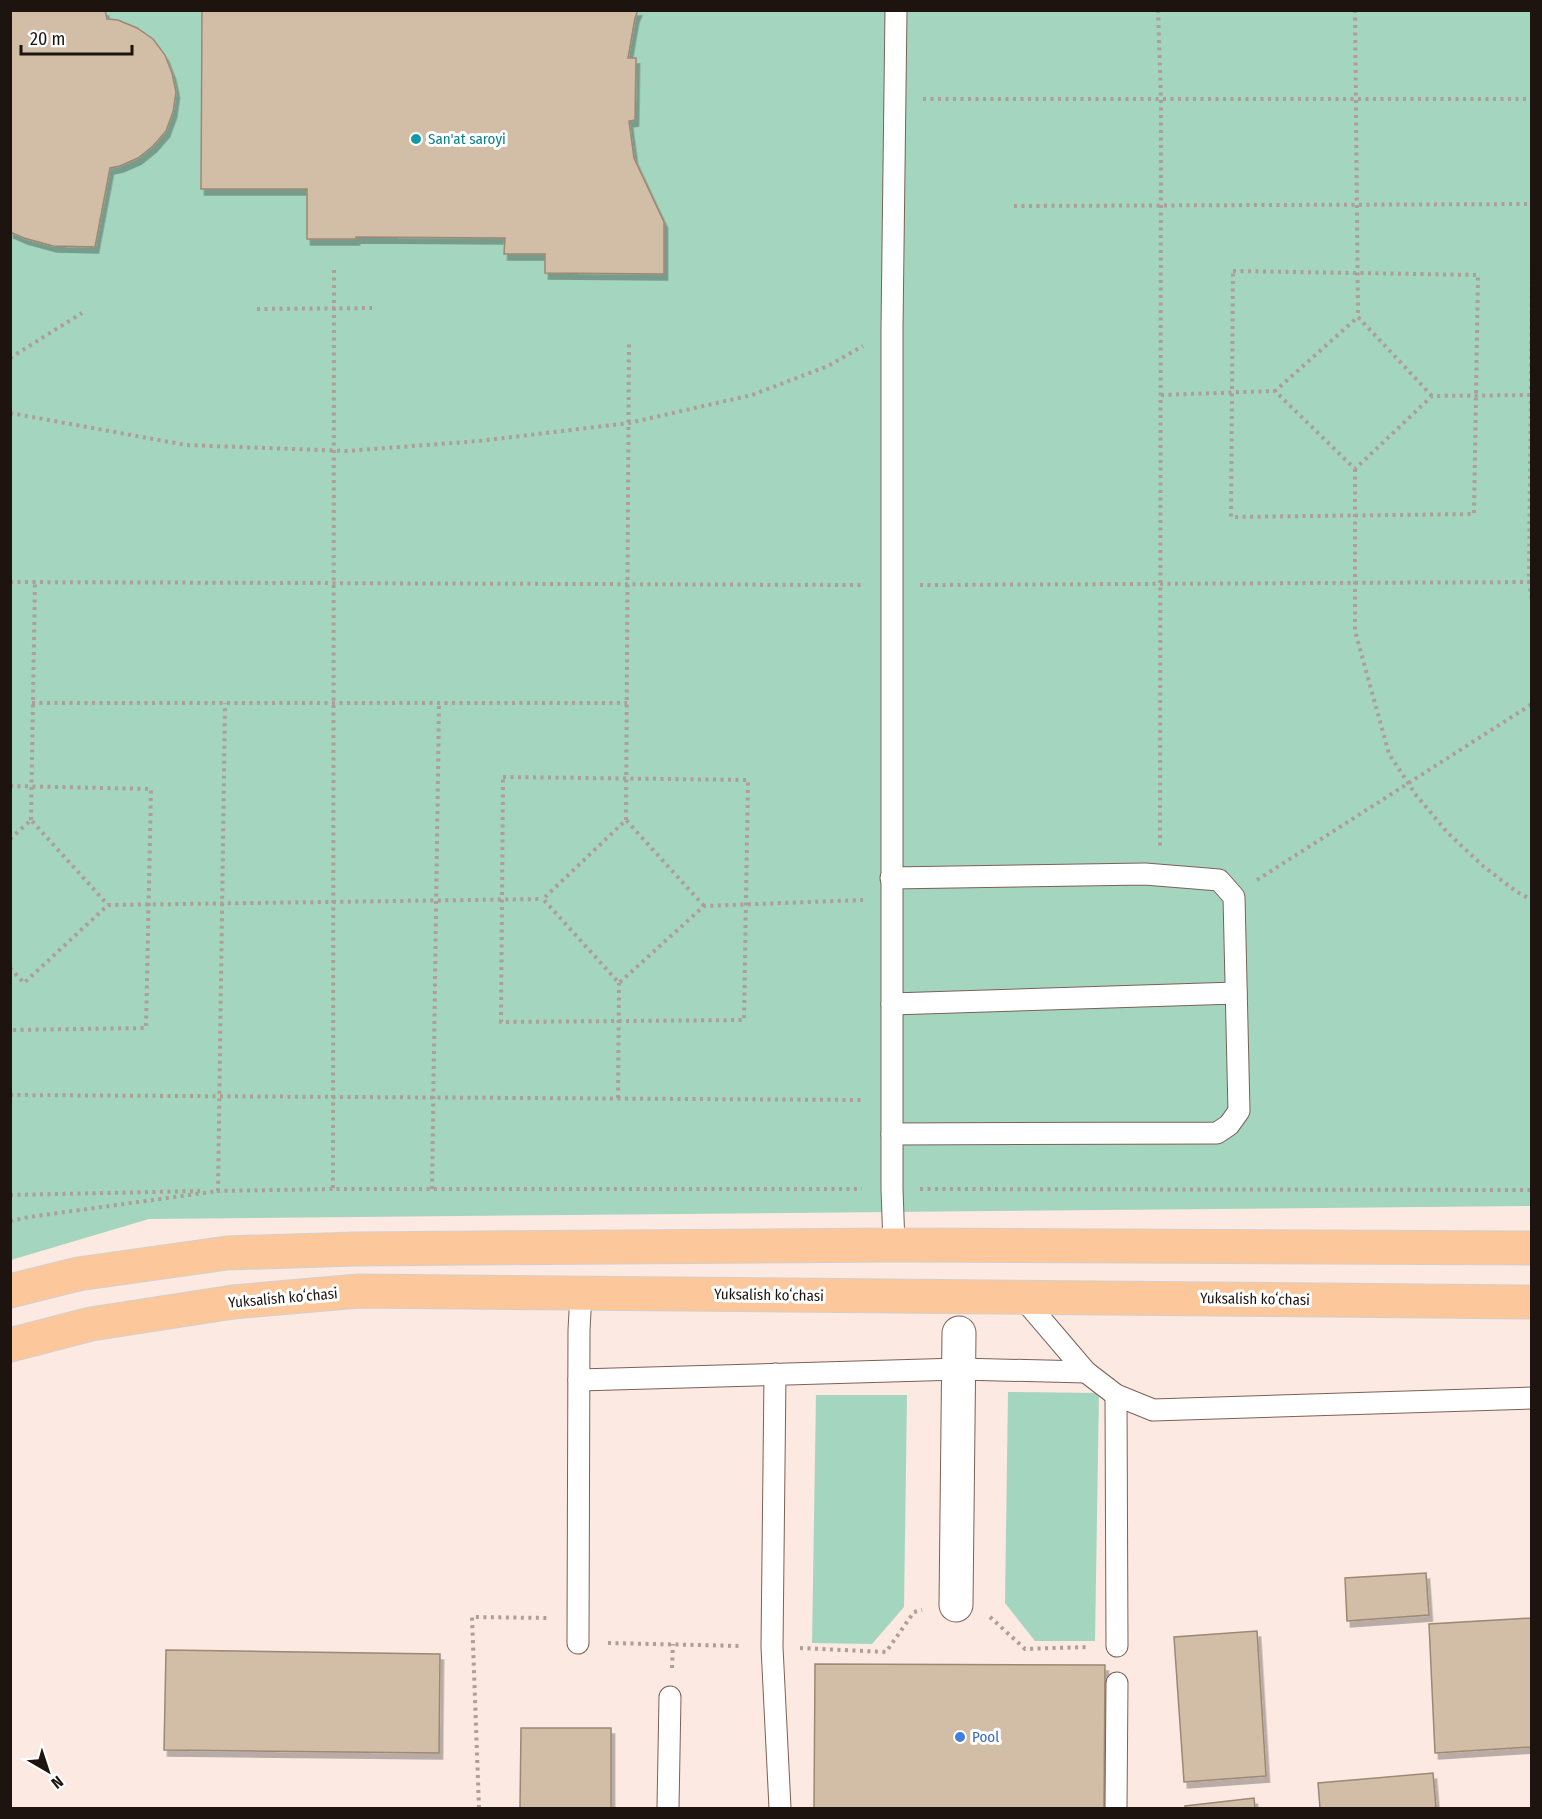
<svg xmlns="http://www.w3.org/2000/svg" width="1542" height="1819" viewBox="0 0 1542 1819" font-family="'Fira Sans Condensed',sans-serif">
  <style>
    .green { fill: #a4d5bf }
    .building { fill: #d2bda7; stroke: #9d8873; stroke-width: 1.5; filter: url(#shadow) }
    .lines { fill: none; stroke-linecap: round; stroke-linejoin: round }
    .lane-casing { stroke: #7c6156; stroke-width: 23 }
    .street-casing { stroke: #7c6156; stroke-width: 35 }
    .primary-casing { stroke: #d2d0cf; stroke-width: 35 }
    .path { stroke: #ae9e97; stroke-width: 4; stroke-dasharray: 3 4.5; stroke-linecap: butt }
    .lane { stroke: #fff; stroke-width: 21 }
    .street { stroke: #fff; stroke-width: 33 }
    .primary { stroke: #fcc79a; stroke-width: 33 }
    .culture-dot { fill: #0f9aa8; stroke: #fff; stroke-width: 2 }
    .shop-dot { fill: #3f7fe0; stroke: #fff; stroke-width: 2 }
    .labels { text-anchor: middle; stroke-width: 6; stroke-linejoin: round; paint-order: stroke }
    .culture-label { font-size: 15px; fill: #0d838f; stroke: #fff; text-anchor: start }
    .street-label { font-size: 15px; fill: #1e140f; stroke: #fff }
    .shop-label { font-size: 15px; fill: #366cbe; stroke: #fff; text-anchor: start }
  </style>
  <defs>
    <filter id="shadow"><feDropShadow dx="3.5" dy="6" stdDeviation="0" flood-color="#0004"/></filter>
  </defs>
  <rect width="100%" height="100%" fill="#fce9e1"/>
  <g class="green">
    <polygon points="11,11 1531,11 1531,1206 149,1219 11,1260"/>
    <polygon points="1008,1392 1099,1393 1095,1641 1035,1641 1005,1603"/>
    <polygon points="816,1395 907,1395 904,1607 872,1644 812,1643"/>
  </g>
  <g class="building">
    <polygon points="10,10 105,10 107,19 118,20 137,28 153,39 165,55 172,73 176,92 173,112 166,131 153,146 138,158 120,166 110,168 95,247 53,246 24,238 10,232"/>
    <polygon points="202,10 638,10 635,18 628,58 636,58 635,120 629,121 634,158 664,222 664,274 545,273 545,254 504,254 505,238 356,237 356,239 307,239 307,189 201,189"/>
    <polygon points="1426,1573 1429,1615 1347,1621 1345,1578"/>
    <polygon points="1532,1618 1532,1747 1435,1753 1429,1624"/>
    <polygon points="1257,1631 1266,1776 1184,1782 1174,1637"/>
    <polygon points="166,1650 440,1654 439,1753 164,1750"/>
    <polygon points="815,1664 1105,1665 1104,1808 814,1808"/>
    <polygon points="521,1728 611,1728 611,1808 520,1808"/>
    <polygon points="1433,1773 1436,1808 1320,1808 1318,1783"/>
    <polygon points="1254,1798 1255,1808 1185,1808 1185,1806"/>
  </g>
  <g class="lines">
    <defs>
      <g id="lane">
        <polyline points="891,878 1145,874 1219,880 1234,897 1239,1111 1229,1125 1217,1133 892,1134"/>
        <polyline points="892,1004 1236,993"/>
        <polyline points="894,1245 892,1189 892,328 896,10"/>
        <polyline points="1022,1297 1086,1372 1116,1395 1153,1410 1532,1398"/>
        <polyline points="775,1374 772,1647 780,1808"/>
        <polyline points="579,1380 959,1369 1086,1372"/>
        <polyline points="1116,1395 1117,1646"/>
        <polyline points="578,1643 579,1330 581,1293"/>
        <polyline points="668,1808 670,1697"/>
        <polyline points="1116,1808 1117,1683"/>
      </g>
      <polyline id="street" points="956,1605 959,1333"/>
      <g id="primary">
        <polyline points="10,1291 78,1274 227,1253 355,1249 894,1245 1532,1248"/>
        <polyline points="10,1345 91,1324 233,1302 359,1291 1532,1302"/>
      </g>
    </defs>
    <use href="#lane" class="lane-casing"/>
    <use href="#street" class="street-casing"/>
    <use href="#primary" class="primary-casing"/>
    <g class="path">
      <polyline points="1158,10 1161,99 1160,847"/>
      <polyline points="1355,10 1358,317"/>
      <polyline points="923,99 1532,99"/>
      <polyline points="1014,206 1532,204"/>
      <polyline points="1532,266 1529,582 1532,602"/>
      <polyline points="334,270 333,1189 862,1189"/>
      <polygon points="1233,271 1478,275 1474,514 1231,517"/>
      <polyline points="257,309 372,308"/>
      <polyline points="10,358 82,313"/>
      <polyline points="1161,395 1275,391"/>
      <polyline points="1432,396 1358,317 1275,391 1355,469 1432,396 1532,395"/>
      <polyline points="10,413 186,445 347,451 479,441 629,423 752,395 828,366 863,346"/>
      <polyline points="1355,469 1355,631 1389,754 1416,795 1447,832 1483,866 1517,892 1532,900"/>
      <polyline points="10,582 862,585"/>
      <polyline points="920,585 1532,582"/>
      <polyline points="32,703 627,703"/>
      <polygon points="503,777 748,780 744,1020 501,1022"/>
      <polyline points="10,786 151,789 146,1028 10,1030"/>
      <polyline points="31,820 35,582"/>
      <polyline points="626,820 629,340"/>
      <polyline points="10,839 31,820 108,905"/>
      <polyline points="1257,880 1532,704"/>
      <polyline points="704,906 626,820 543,899 619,983 704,906 863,900"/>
      <polyline points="10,968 24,983 108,905 543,899"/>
      <polyline points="10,1095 862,1100"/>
      <polyline points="618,1098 619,983"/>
      <polyline points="432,1189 439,703"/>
      <polyline points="920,1189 1532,1190"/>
      <polyline points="217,1191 333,1189"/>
      <polyline points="10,1195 200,1191"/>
      <polyline points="10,1221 29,1217 218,1191 225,703"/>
      <polyline points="990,1617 1025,1649 1087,1647"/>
      <polyline points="608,1643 742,1646"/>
      <polyline points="800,1648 886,1652 914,1612 922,1610"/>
      <polyline points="672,1668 673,1644"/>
      <polyline points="479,1808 472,1617 550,1618"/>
    </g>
    <use href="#lane" class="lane"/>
    <use href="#street" class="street"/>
    <use href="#primary" class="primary"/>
  </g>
  <circle class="culture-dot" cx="416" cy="139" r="6"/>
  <circle class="shop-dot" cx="960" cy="1737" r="6"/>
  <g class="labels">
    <g class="culture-label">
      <text x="428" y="144">San'at saroyi</text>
    </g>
    <g class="street-label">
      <text transform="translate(769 1295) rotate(1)" y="5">Yuksalish koʻchasi</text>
      <text transform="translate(283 1298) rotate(-5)" y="5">Yuksalish koʻchasi</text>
      <text transform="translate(1255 1299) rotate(1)" y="5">Yuksalish koʻchasi</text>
    </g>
    <g class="shop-label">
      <text x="972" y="1742">Pool</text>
    </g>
  </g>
  <rect width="1542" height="1819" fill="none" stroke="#1e140f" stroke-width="24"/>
  <g transform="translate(48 1771) rotate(141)" stroke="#ffffff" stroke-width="4.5" paint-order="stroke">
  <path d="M0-4.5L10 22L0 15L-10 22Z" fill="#1e140f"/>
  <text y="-9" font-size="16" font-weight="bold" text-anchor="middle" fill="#1e140f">N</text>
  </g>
  <path d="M21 45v9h111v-9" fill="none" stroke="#1e140f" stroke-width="3"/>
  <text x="30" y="45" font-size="18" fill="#1e140f" stroke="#ffffff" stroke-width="4.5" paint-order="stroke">20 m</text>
</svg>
